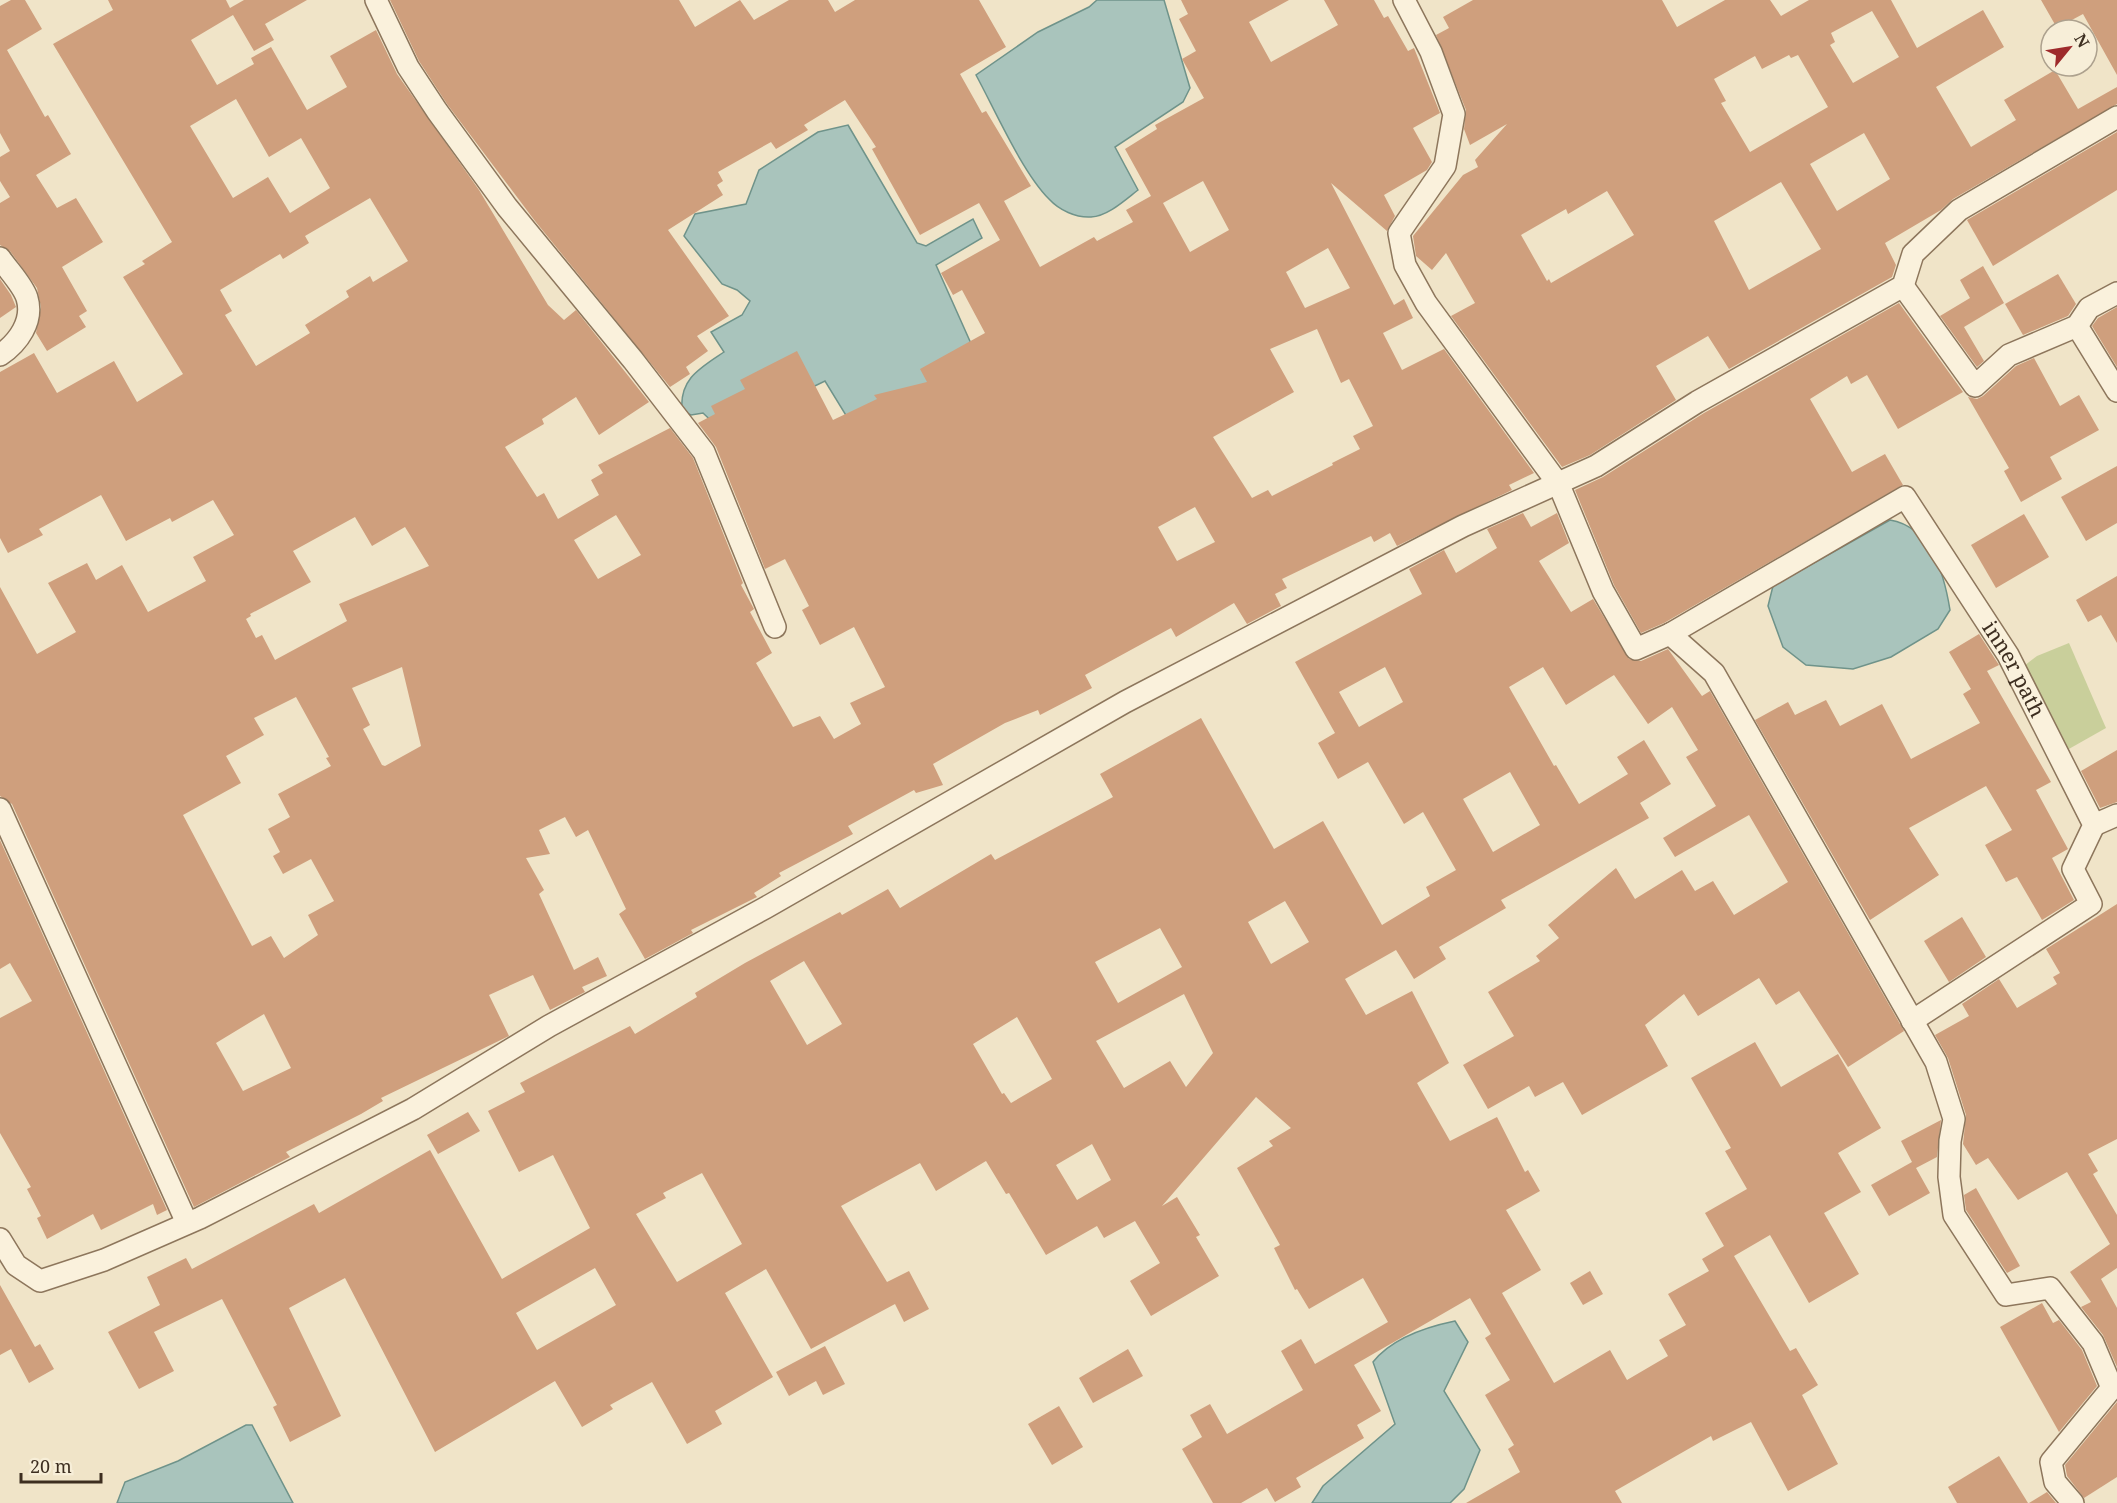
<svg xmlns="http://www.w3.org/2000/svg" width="2117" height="1503" viewBox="0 0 2117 1503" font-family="'Noto Serif',serif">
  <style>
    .green { fill: #c9cf9b }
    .water { fill: #a9c4bc; stroke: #6f938a; stroke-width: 1.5 }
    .building { fill: #cf9f7d; fill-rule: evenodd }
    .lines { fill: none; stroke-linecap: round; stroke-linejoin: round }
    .minor-casing { stroke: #8d765c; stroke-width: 24 }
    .minor { stroke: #faf1dc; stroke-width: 21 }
    .labels { text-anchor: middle; stroke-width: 4.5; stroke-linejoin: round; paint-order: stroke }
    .street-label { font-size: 21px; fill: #3d2e20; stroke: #f7eed8 }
  </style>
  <rect width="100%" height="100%" fill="#f0e4c8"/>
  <polygon class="green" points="2069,643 2106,728 2060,754 2016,672 2037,656"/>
  <g class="water">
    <path d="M1097,0H1164L1190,88L1183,102L1115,147L1138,190C1125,200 1108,216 1091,217C1076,218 1059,210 1049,199C1022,172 995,110 976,75L1038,32L1089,7Z"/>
    <path d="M848,125L917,243L926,246L973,219L982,238L936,265L977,357L858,435L825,381L722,431L703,413L691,415L682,411C679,379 700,368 724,352L711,332L742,315L750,301L737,290L722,284L684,236L695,214L746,204L759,170L818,132Z"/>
    <path d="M1890,520C1931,527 1944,573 1950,610L1938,629L1891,657L1853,669L1806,665L1783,647L1768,606L1773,586Z"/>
    <path d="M1455,1321L1468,1342L1444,1391L1480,1450L1464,1489L1450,1503H1312L1323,1486L1395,1424L1373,1362C1392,1338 1426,1327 1455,1321Z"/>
    <polygon points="246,1425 252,1425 293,1503 117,1503 125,1482 178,1461"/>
  </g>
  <g class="building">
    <polygon points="11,0 25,0 42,29 7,50 45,117 48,115 71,154 36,175 57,208 76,198 103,242 62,267 87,311 79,316 86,327 47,351 36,333 41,307 37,288 10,251 0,245 0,203 10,197 0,181 0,157 10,151 0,133 0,6"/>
    <path d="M108,0H226L230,8L244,0H307L265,24L274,40L254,51L233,15L191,40L217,85L254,64L251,58L271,47L307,110L347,87L330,56L376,30L397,74L479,190L548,305L564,320L576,310L649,402L599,435L576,397L542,419L544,424L505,447L537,497L544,493L558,519L599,495L591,480L603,473L598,465L670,428L693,458L743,583L741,585L754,609L750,612L772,653L756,663L793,727L820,716L834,739L861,724L850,703L885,687L854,627L820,645L802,610L809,606L785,559L765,569L716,447L698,423L715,414L711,406L745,389L740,380L797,351L833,420L877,399L874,395L927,382L920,369L985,333L962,290L953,295L941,273L1000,240L979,203L920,235L872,149L876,147L845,100L804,125L808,130L776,149L771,142L718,172L723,181L717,185L723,195L668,230L729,316L697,336L708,351L686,367L690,374L670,387L535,221L447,104L419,61L390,0H679L695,27L740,0L754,20L789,0H828L835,12L855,0H979L1006,47L960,74L982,113L986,111L1031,186L1004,201L1040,267L1094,237L1097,241L1133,222L1126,210L1151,196L1125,149L1157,129L1155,125L1204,98L1182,59L1196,51L1179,19L1188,14L1181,0H1289L1249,22L1271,62L1338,25L1324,0H1374L1384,18L1388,16L1408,51L1414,48L1440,113L1413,128L1432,162L1427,170L1384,195L1395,216L1387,231L1331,183L1394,305L1404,299L1413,318L1383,333L1402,370L1444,349L1534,473L1509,485L1512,490L1397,546L1390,533L1374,542L1371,536L1282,579L1287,588L1275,594L1281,606L1247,624L1234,603L1176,637L1171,628L1085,675L1092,688L1040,715L1038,710L1005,723L933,764L943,785L916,793L914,790L848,826L853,834L779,873L781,876L754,893L757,897L691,930L693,933L645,959L619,914L626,909L588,830L576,837L565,817L539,830L550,854L526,858L544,890L539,894L574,970L598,957L607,976L582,987L585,992L550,1010L533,975L489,995L509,1036L381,1098L383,1101L361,1114L286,1152L290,1157L194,1207L12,804L0,796V587L37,654L76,632L48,583L87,563L96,580L122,565L148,612L206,581L193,557L234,535L213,500L172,522L170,518L126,541L101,495L39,529L43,535L8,553L0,538V372L34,353L57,393L114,361L137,402L183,374L123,277L145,264L142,261L172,242L53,44L113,10ZM236,99L269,157L301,138L330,188L290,213L268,177L233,198L190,126ZM1203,181L1229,230L1190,252L1163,203ZM370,198L408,261L373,282L370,276L346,291L349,297L305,325L310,333L256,366L225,315L232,311L220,290L280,254L283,259L309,243L305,236ZM1328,248L1350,288L1305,308L1286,272ZM1317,329L1341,383L1349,379L1373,426L1353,436L1360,449L1332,463L1333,465L1272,496L1268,490L1252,498L1213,437L1294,392L1270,349ZM1195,507L1215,542L1177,561L1158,527ZM616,515L641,555L598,579L574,540ZM355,517L372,546L405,527L429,566L339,604L347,621L275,660L262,635L256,638L246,619L251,616L250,614L311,582L293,551ZM402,667L421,746L385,766L382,765L363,729L370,725L352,688ZM296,697L329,757L326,758L331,766L278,794L290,817L268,829L280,852L273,856L283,874L311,859L334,901L308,915L318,935L284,958L271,936L252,946L183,815L241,783L226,756L264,735L254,718ZM264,1014L291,1068L243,1091L216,1043Z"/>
    <path d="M1473,0H1662L1677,27L1725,0H1770L1781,16L1809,0H1891L1917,48L1983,10L2004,47L1936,87L1971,147L2016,120L2004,100L2055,70L2078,109L2117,87V104L1953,199L1941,210L1885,243L1896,265L1892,277L1729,369L1708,336L1656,366L1676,400L1590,455L1562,467L1451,316L1475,303L1446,253L1432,270L1416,256L1413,236L1463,175L1478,167L1475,160L1507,124L1470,145L1464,129L1466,110L1436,35L1449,28L1443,17ZM1872,11L1899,57L1853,83L1830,45L1835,42L1831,33ZM1789,55L1791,58L1798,55L1828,107L1750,152L1721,103L1726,101L1714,79L1755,56L1762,69ZM1864,133L1890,179L1837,211L1810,164ZM1781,182L1821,249L1749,290L1714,221ZM1607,191L1634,235L1551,283L1549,279L1547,281L1521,235L1566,209L1568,214Z"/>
    <polygon points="2041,0 2117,0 2117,75 2083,14 2057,28"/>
    <polygon points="2117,132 2117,190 1993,266 1967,220"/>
    <polygon points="1983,266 2004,303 1964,327 1984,361 1977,367 1940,316 1970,298 1960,280"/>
    <polygon points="2058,274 2076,304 2068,316 2023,335 2005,304"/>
    <polygon points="0,279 11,295 16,307 0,318"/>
    <polygon points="1899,303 1963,392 1898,429 1867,375 1851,384 1847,376 1810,399 1852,472 1885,454 1903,485 1664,623 1641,633 1614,585 1575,490 1603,477 1704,413"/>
    <polygon points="2117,307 2117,367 2092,326 2098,318"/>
    <polygon points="2034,358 2060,406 2079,395 2099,430 2050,457 2062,479 2021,502 2004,471 2009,468 1968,397 1977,399 1983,396 2016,366"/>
    <polygon points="2117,466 2117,523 2086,541 2061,497"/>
    <path d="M1523,513L1531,527L1557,513L1569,543L1539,561L1571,612L1593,599L1629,659L1641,661L1668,649L1702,696L1710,691L1904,1031L1848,1067L1799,991L1776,1005L1759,978L1698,1016L1684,994L1645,1025L1668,1066L1582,1115L1563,1082L1535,1097L1529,1086L1488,1109L1463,1065L1514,1036L1488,992L1540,961L1536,956L1559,938L1548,925L1616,868L1635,899L1682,870L1695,891L1713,881L1734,915L1788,882L1749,815L1675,857L1663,838L1716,806L1686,757L1698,750L1672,707L1648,724L1614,675L1566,705L1543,667L1509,687L1554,766L1556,765L1579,804L1628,774L1617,757L1644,740L1671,784L1640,803L1649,818L1501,900L1506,908L1439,947L1446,959L1414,979L1396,950L1345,979L1366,1015L1412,991L1449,1063L1417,1083L1450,1141L1497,1117L1525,1172L1528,1170L1540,1191L1506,1210L1541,1270L1502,1293L1554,1383L1610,1350L1627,1380L1668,1356L1659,1340L1686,1325L1668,1294L1709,1271L1702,1259L1724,1246L1705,1213L1747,1189L1725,1151L1731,1148L1691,1078L1755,1042L1781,1087L1838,1054L1881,1128L1838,1153L1861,1192L1824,1213L1859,1274L1809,1303L1770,1235L1734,1256L1790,1351L1796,1348L1818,1385L1802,1395L1838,1464L1788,1491L1751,1422L1713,1441L1711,1436L1615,1491L1622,1503H1466L1520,1472L1508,1449L1514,1445L1485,1395L1510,1380L1485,1338L1491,1334L1470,1298L1354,1365L1381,1411L1357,1425L1364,1438L1296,1478L1301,1487L1275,1502L1267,1488L1241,1503H1213L1182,1449L1202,1437L1190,1415L1210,1404L1227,1434L1303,1390L1281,1351L1301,1339L1315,1364L1388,1322L1363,1278L1309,1309L1297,1289L1295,1290L1274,1248L1280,1245L1237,1168L1273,1146L1269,1141L1291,1128L1256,1097L1162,1206L1177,1197L1200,1235L1196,1237L1219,1276L1151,1316L1130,1281L1160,1263L1135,1221L1104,1238L1097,1226L1046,1255L1009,1193L1006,1194L986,1161L936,1191L920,1163L841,1206L887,1282L909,1271L929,1309L904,1322L895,1304L811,1349L766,1269L725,1293L773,1377L715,1411L722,1424L687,1444L652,1382L610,1405L613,1409L582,1427L555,1381L435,1452L345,1278L289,1308L341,1416L290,1442L273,1407L277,1405L222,1299L154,1332L174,1371L139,1389L108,1332L160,1305L147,1277L186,1258L192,1269L314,1204L319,1213L430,1150L502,1279L590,1228L553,1155L519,1172L488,1111L525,1092L520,1083L630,1026L635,1034L697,997L695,993L745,963L840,912L842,915L888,889L900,908L991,854L995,860L1113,797L1100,774L1201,718L1274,849L1323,821L1382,925L1430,896L1426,887L1456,870L1423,812L1404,824L1368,762L1338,779L1318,743L1335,733L1295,662L1422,594L1409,569L1444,550L1456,573L1497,548L1487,529ZM1385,667L1403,702L1359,727L1339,692ZM1510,772L1540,825L1493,852L1463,799ZM1285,901L1309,942L1271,964L1248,922ZM1160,928L1182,967L1118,1003L1095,962ZM804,961L842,1024L807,1045L770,981ZM1184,994L1213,1053L1186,1087L1170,1061L1124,1088L1096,1041ZM1017,1017L1052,1079L1011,1103L1004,1093L1002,1094L973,1044ZM1092,1144L1111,1180L1077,1200L1056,1165ZM702,1173L742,1244L677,1282L636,1214L666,1198L663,1193ZM595,1268L616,1305L537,1350L516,1313Z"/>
    <polygon points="2024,514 2049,557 1996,588 1971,545"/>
    <polygon points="2117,576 2117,643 2101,615 2088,622 2076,600"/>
    <polygon points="1979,634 1999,665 1987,671 2051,782 2036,790 2068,849 2052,858 2074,900 2042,920 2017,877 2006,882 1985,845 2012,830 1986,786 1909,828 1939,875 1870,920 1755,720 1788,702 1795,715 1826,700 1840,726 1882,704 1911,759 1980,723 1963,694 1971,689 1949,652"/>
    <polygon points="2117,750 2117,802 2100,808 2081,771"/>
    <polygon points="0,840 167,1210 157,1215 153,1204 101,1230 93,1214 47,1239 37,1218 41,1216 27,1189 31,1187 0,1133 0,1018 32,1001 10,963 0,969"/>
    <polygon points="2117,904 2117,1139 2088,1154 2098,1171 2093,1174 2117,1215 2117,1268 2101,1279 2117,1308 2117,1367 2103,1335 2081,1307 2091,1302 2070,1272 2110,1244 2067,1172 2018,1200 1988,1158 1976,1165 1963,1144 1966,1115 1948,1058 1935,1035 1969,1016 1962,1004 1999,979 2017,1008 2057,984 2053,977 2060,973 2046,949"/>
    <polygon points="1962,917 1986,957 1949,982 1924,941"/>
    <polygon points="468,1112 480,1131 438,1154 427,1135"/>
    <polygon points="1941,1120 1937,1157 1916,1168 1930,1193 1889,1216 1871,1185 1912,1162 1901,1141"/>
    <polygon points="1976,1188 2020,1266 2007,1273 1966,1210 1964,1195"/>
    <polygon points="1590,1271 1603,1294 1583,1305 1570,1283"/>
    <polygon points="0,1285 35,1347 40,1344 54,1369 29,1383 11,1349 0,1355"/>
    <polygon points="2042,1303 2053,1323 2059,1320 2082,1350 2097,1386 2059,1432 2000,1327"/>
    <polygon points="825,1346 845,1384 823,1395 816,1381 789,1396 776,1372"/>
    <polygon points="1128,1349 1143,1376 1093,1403 1079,1378"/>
    <polygon points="2117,1402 2117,1477 2084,1498 2067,1476 2065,1465"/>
    <polygon points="1059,1406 1083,1447 1052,1465 1028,1424"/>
    <polygon points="1999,1456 2028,1503 1957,1503 1948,1487"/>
    <polygon points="2047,1492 2056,1503 2029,1503"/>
  </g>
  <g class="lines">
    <defs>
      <g id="minor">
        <polyline points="376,0 408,67 437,111 507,207 633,360 704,452 775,627"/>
        <polyline points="1404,0 1431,52 1454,114 1445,166 1399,233 1405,265 1426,303 1559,485 1603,591 1636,649 1670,634 1714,673 1936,1062 1954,1119 1950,1141 1949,1177 1954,1215 2006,1295 2050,1288 2093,1343 2112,1388 2051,1462 2055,1482 2073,1503"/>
        <path d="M0,258C8,270 23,285 27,298C34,321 18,343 0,355"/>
        <polyline points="1903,286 1975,386 2009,355 2077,326 2089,308 2117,293"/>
        <polyline points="2077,326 2117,391"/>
        <path id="s1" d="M1670,634L1905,497L2008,655L2094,825L2073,869L2091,904L1912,1021"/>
        <polyline points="0,809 187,1223"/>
        <polyline points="2094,825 2117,815"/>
        <polyline points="0,1239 16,1265 40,1281 104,1260 200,1218 413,1109 549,1026 765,908 1125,702 1463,526 1596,466 1697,402 1903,286 1913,254 1959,210 2117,117"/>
      </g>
    </defs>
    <use href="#minor" class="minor-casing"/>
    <use href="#minor" class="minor"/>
  </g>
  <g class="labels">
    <g class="street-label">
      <text dy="7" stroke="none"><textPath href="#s1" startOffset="476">inner path</textPath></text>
    </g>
  </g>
  <g transform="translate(2069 48) rotate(60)"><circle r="28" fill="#f7eed8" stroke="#ada18e" stroke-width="1.5"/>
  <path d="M0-4.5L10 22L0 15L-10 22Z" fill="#9e2a2b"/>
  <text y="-9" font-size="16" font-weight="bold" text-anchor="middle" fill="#3d2e20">N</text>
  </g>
  <path d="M21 1473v9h80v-9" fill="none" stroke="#3d2e20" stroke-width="3"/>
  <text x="30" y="1473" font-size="18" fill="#3d2e20" stroke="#f7eed8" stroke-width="4.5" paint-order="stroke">20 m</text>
</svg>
